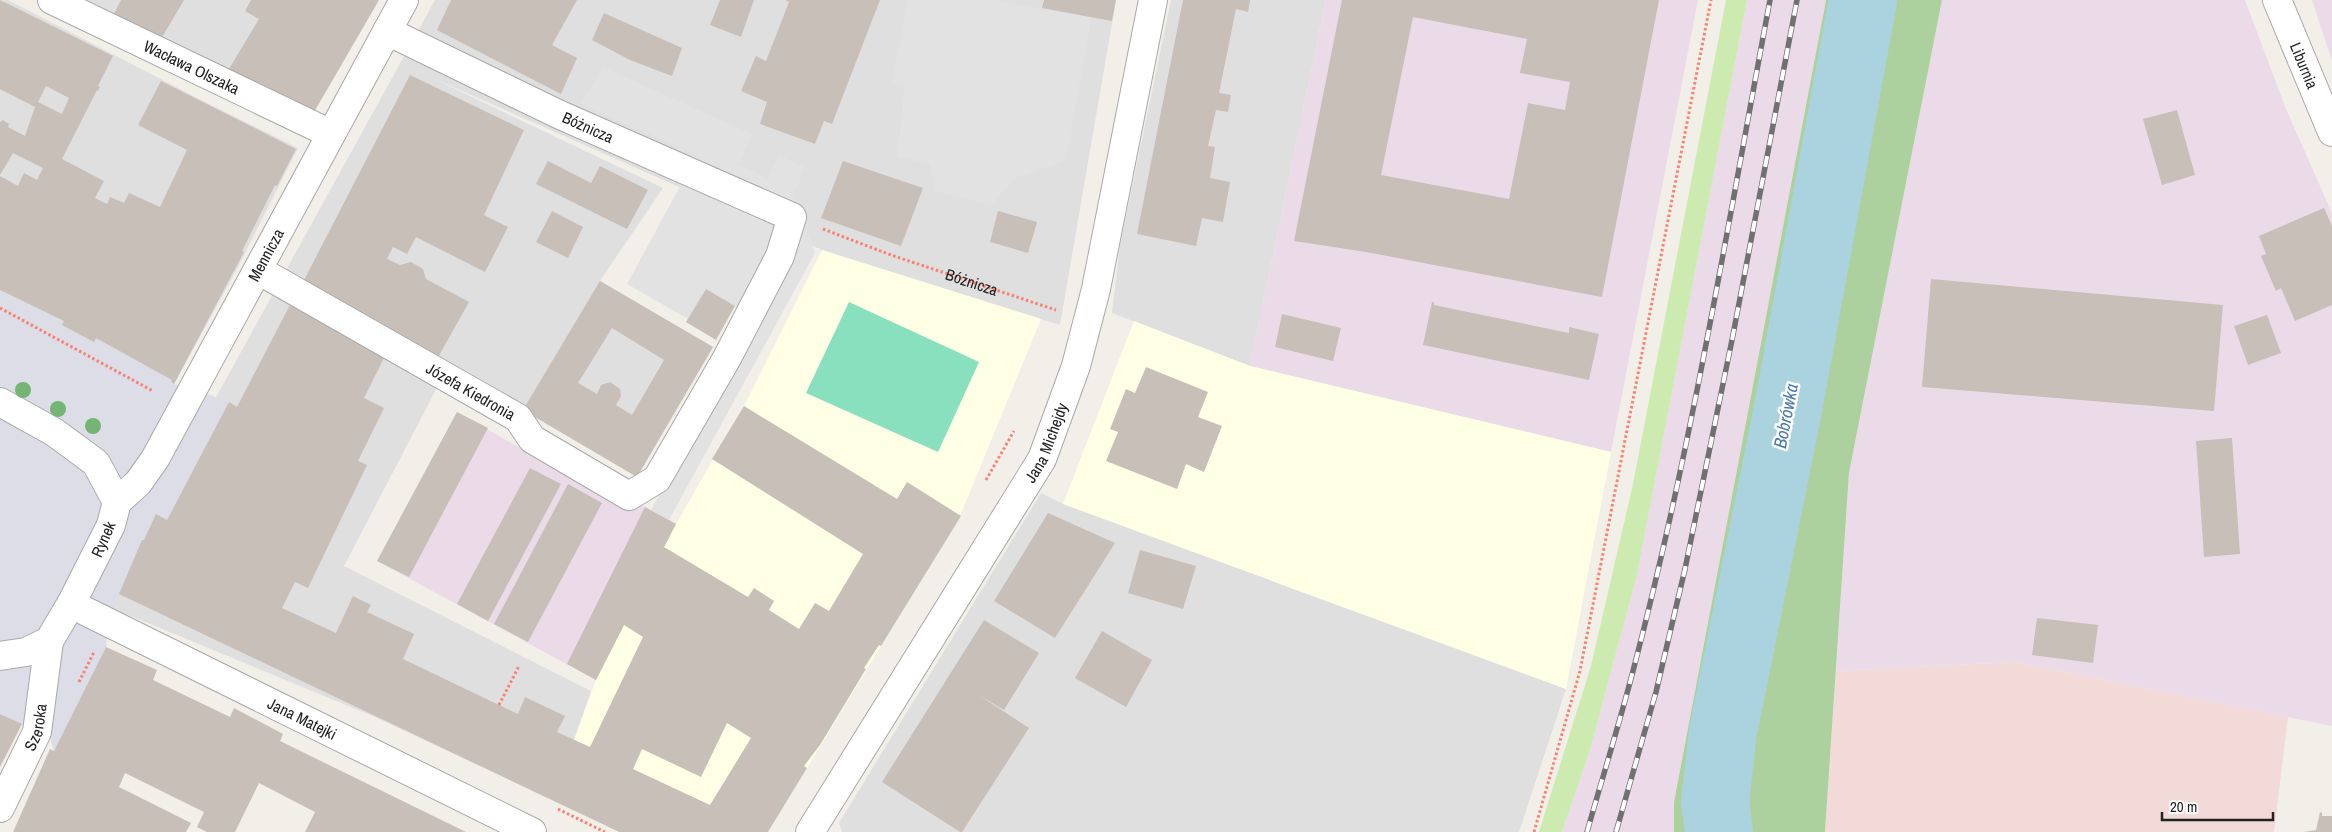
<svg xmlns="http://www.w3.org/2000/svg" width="2332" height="832" viewBox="0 0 2332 832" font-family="'Archivo Narrow',sans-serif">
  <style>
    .residential { fill: #e0dfdf }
    .commercial { fill: #f2dad9 }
    .industrial { fill: #ebdbe8 }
    .education { fill: #ffffe5 }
    .grass { fill: #cdebb0 }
    .forest { fill: #add19e }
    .pitch { fill: #88e0be }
    .parking { fill: #e2e2e2 }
    .plaza { fill: #dddde8 }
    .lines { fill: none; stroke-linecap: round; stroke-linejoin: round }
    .river { stroke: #aad3df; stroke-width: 68 }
    .building { fill: #c7bfb8; fill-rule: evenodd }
    .minor-casing { stroke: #a9a9a9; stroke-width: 30 }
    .path { stroke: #fa8072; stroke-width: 3; stroke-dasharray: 2.5 2.5; stroke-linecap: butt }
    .minor { stroke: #fff; stroke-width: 28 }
    .rail-casing { stroke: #707070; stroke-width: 5.5 }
    .rail { stroke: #fff; stroke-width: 4; stroke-dasharray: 11; stroke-linecap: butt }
    .tree { fill: #74b475 }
    .labels { text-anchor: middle; stroke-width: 5; stroke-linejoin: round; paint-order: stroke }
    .street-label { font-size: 16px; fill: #222; stroke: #fff }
    .water-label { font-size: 18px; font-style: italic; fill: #4a7aab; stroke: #fff }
  </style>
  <rect width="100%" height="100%" fill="#f2efe9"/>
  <g class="residential">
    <polygon points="0,0 8,0 209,104 298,148 237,269 174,384 171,382 172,380 62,325 64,321 0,290"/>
    <polygon points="85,0 379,0 314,112 229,69 161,39"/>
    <polygon points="435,0 1116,0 1060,325 822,250 428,76 663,188 600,281 713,347 637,477 523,410 439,384 344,566 591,691 574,740 546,797 375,717 102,604"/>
    <polygon points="1171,0 1326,0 1250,366 1112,313 1120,245"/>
    <polygon points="1041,493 1063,504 1566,689 1519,832 842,832 839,823"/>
  </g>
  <polygon class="commercial" points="2014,662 2288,717 2274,832 1825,832 1836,671"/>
  <g class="industrial">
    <polygon points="1326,0 1698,0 1611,452 1250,366"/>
    <polygon points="1747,0 1826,0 1674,802 1674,832 1562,832 1590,750 1637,575"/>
    <polygon points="1942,0 2245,0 2286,109 2332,213 2332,726 2014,662 1836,671 1849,473"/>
    <polygon points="2312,0 2332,0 2332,60 2330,55"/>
    <polygon points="457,412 601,494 645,507 676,524 596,680 377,561"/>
  </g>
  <g class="education">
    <polygon points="822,250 1041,319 960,516 768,832 618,832 546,797 574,740 596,680 676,524 744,406"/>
    <polygon points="1134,321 1250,366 1611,452 1566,689 1063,504"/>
  </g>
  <polygon class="grass" points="1726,0 1747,0 1637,575 1590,750 1562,832 1539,832 1591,666 1633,484"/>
  <polygon class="forest" points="1826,0 1942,0 1849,473 1825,832 1674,832 1674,802"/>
  <polygon class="pitch" points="849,302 979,362 938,452 806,393"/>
  <g class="parking">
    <polygon points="908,0 994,0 1091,18 1066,161 1015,178 991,205 935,191 930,165 897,156 905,86 892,83"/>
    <polygon points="602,67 752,134 739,165 768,178 778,155 805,168 794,194 815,253 669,520 651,510 756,318 706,289 688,319 627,284 697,155 581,104"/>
  </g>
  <polygon class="plaza" points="0,290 64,321 62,325 94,341 96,338 172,380 171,382 174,384 194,389 229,402 167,520 156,515 144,540 142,540 119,594 108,624 106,647 54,751 50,738 0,714"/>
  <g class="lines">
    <polyline class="river" points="1719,832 1715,801 1723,732 1787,414 1863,0"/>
  </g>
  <g class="building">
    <path d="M0,0L113,56L98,86L100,87L98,91L97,90L62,159L104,181L95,198L107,204L110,197L124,203L129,193L160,207L187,150L138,125L161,81L296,149L277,186L275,185L242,251L244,252L174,384L171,382L172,380L96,338L94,342L62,325L64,321L0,290V176L18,186L24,173L37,180L43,168L13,153L0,175V122L3,120L9,124L8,127L25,136L35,107L0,89ZM46,86L69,98L62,114L38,102Z"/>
    <polygon points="121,0 184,0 161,39 114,14"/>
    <polygon points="251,0 379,0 314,112 229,69 259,19 245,11"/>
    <polygon points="451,0 577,0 552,45 577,58 561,94 437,30"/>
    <polygon points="720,0 754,0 741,37 710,25"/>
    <polygon points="785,0 880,0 832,124 824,121 815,144 760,124 767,102 741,91 756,56 766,61 789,2"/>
    <polygon points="1044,0 1116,0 1112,21 1042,8"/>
    <polygon points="1183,0 1250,0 1248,12 1236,9 1219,93 1231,95 1228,112 1216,110 1208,146 1215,147 1210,178 1230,182 1223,222 1202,218 1196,246 1137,234"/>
    <path d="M1342,0H1659L1602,297L1366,252L1294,241ZM1413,17L1527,39L1520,73L1570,82L1565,110L1528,103L1509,199L1381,175Z"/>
    <polygon points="604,13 682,48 672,76 630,60 592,40"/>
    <polygon points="410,75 524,130 484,215 508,227 485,272 416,237 407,254 393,247 387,259 400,265 411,262 423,269 426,279 469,302 437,359 302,284"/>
    <polygon points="2177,110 2195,175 2162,185 2143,119"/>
    <polygon points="548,161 591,183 600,166 648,190 627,229 536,184"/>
    <polygon points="843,161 923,188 901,246 821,218"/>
    <polygon points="2324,208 2332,226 2332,305 2295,321 2281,288 2276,291 2261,256 2266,254 2259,236"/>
    <polygon points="552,211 583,227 568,258 536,242"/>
    <polygon points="998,211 1037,222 1028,253 990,242"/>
    <polygon points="1931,279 2223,305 2214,411 1922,387"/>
    <path d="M600,281L713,347L637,477L523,410ZM612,328L664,360L632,415L616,405L621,396L620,389L610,382L601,385L597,394L578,383Z"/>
    <polygon points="706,289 735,306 716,340 686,322"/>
    <path d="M293,299L387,352L364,398L384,408L358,461L367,465L308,588L295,582L282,608L336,633L353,596L371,605L367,612L414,634L403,659L518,714L525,697L565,716L557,732L590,747L643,637L624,625L596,680L567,664L645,507L676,524L664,547L748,597L754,588L774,601L769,610L799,629L815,603L829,611L863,554L712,459L744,406L897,499L907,482L961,516L881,646L879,645L864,668L866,669L820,745L804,766L807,768L768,832H619L119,594L142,540H144L156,514L167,520L229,402L237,407ZM727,723L751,738L710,805L633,769L642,749L701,777Z"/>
    <polygon points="1432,302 1434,302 1434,305 1569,333 1569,327 1599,334 1589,380 1423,345"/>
    <polygon points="1282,314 1341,328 1333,361 1275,347"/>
    <polygon points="2267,315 2281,353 2248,365 2234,326"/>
    <polygon points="1146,367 1208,392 1198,417 1222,426 1204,472 1186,464 1177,489 1106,461 1118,432 1110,429 1126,389 1135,393"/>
    <polygon points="457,412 488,428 409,577 377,561"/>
    <polygon points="2232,438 2240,554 2204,557 2196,441"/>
    <polygon points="530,468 561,484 488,621 457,604"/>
    <polygon points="568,484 602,503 528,642 494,624"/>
    <polygon points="1048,513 1115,543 1055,638 994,601"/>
    <polygon points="1140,550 1196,566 1183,609 1128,593"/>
    <polygon points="2037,618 2098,625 2093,663 2032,655"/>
    <polygon points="984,620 1039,653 1004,710 977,694 1029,728 962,832 960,832 882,782"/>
    <polygon points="1102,631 1152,660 1126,707 1075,678"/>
    <polygon points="106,647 157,670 153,680 230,717 234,708 283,734 280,741 466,832 305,832 315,812 259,783 235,832 207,832 197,827 204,812 125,773 119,787 191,823 186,832 13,832 50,749 54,751"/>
    <polygon points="0,714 22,724 0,767"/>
    <polygon points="2320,812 2322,813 2322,816 2332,816 2332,832 2303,832 2316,830"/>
  </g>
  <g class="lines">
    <defs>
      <g id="minor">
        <path id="s2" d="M52,0L331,134"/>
        <path id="s3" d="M2277,0L2332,132"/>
        <path id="s4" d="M258,270L518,418L532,439L629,496L657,479L727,358L780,256L792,217L558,114L387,31"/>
        <polyline points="0,402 54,432 96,463 117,502 111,525 71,604 49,641 26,652 0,656"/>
        <path id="s5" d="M117,502L138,483L155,459L404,0"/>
        <path id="s6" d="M71,604L532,832"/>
        <path id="s7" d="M0,808L37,732L49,641"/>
        <path id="s8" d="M810,832L1042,459L1076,366L1096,289L1153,0"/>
      </g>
    </defs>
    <use href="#minor" class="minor-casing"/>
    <g class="path">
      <path id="s1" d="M823,229L891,255L1056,310"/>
      <polyline points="0,308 153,391"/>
      <polyline points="986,480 1014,431"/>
      <polyline points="79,682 94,652"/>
      <polyline points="499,705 519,666"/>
      <polyline points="558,809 605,832"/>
      <polyline points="1534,832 1580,671 1711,0"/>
    </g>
    <use href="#minor" class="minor"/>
    <defs>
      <g id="rail">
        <path d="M1587,832C1602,779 1619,725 1633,671C1691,451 1728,224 1770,0"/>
        <polyline points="1616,832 1656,692 1685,569 1732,340 1797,0"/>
      </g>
    </defs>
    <use href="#rail" class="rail-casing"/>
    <use href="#rail" class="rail"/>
  </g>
  <g class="tree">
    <circle cx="23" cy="390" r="8"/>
    <circle cx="58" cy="409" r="8"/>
    <circle cx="93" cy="426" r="8"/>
  </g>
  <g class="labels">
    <g class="street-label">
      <text dy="6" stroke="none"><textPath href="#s3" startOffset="71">Liburnia</textPath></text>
      <text dy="6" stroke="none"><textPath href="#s2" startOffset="155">Wacława Olszaka</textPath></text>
      <text transform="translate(588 127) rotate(24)" y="6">Bóżnicza</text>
      <text dy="6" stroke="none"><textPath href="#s5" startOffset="290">Mennicza</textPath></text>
      <text dy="6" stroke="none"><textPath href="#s1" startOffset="158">Bóżnicza</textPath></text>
      <text dy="6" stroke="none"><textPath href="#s4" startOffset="245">Józefa Kiedronia</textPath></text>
      <text dy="6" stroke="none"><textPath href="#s8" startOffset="456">Jana Michejdy</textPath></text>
      <text transform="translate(103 539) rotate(-66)" y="6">Rynek</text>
      <text dy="6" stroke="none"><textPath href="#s6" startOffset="258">Jana Matejki</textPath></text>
      <text dy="6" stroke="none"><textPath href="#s7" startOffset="89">Szeroka</textPath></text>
    </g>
    <g class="water-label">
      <text transform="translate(1786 416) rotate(-79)" y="6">Bobrówka</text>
    </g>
  </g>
  <path d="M2162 812v8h111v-8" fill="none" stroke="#222222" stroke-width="2.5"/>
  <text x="2170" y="812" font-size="15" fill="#222222" stroke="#ffffff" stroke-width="4" paint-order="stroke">20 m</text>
</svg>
